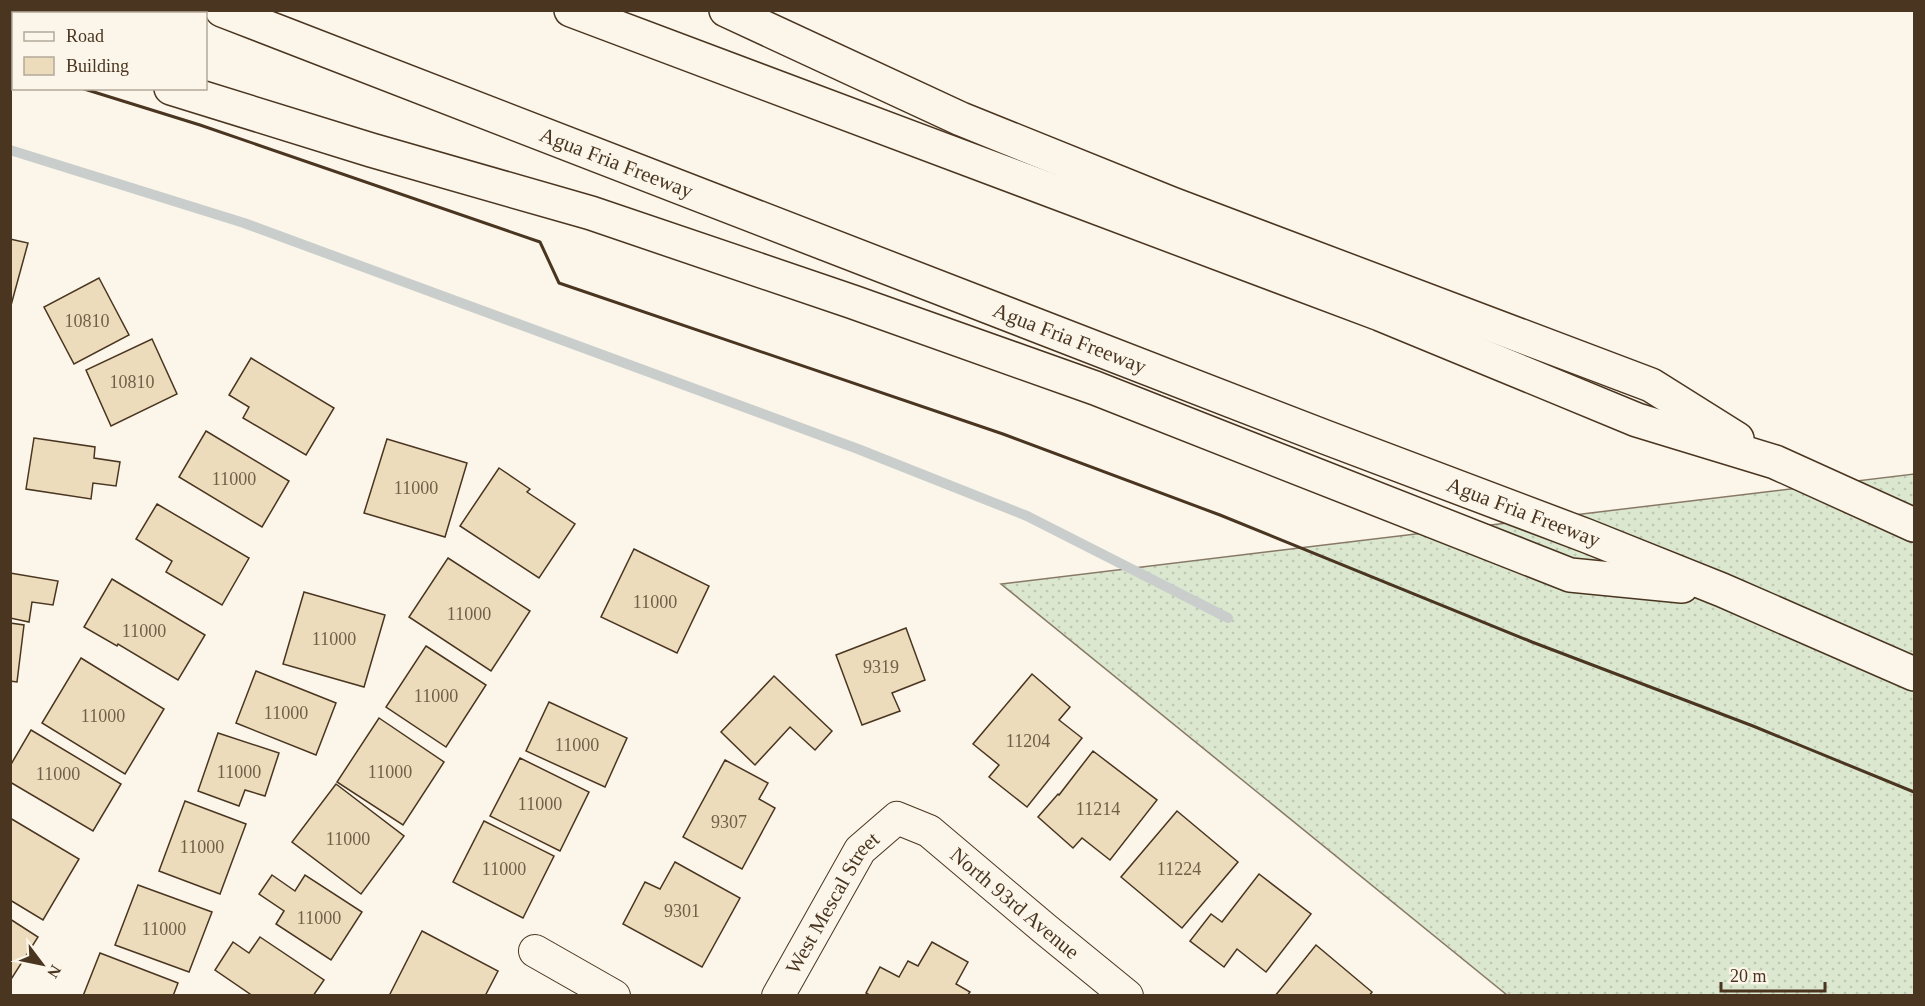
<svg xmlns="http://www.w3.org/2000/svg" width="1925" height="1006" viewBox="0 0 1925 1006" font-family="'Times New Roman',serif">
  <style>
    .grass { fill: url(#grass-dots); stroke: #887966; stroke-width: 1.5 }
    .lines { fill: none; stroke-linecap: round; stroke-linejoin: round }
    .stream { stroke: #c9cecd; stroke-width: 10 }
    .building { fill: #ecdcbc; stroke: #4a3520; stroke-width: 1.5 }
    .minor-casing { stroke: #4a3520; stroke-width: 34 }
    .motorway-casing { stroke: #4a3520; stroke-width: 36 }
    .minor { stroke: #fbf6e9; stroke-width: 32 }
    .motorway { stroke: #fbf6e9; stroke-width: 33 }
    .wall { stroke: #4a3520; stroke-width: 3 }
    .labels { text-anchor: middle; stroke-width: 4.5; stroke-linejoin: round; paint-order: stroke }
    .number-label { font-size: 18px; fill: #725f47 }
    .street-label { font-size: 21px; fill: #4a3520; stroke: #fbf6e9 }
  </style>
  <defs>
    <pattern id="grass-dots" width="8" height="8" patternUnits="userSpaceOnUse" patternTransform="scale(1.5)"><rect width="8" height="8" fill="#dce7d0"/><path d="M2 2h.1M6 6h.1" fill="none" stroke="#bec7b2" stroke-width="1.8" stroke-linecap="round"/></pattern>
  </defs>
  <rect width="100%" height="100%" fill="#fbf6e9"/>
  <polygon class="grass" points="1914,474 1914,995 1507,995 1001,584"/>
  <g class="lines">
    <polyline class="stream" points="10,150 244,223 858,449 1027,516 1228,618"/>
  </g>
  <g class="building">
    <polygon points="10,239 28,243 10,309"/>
    <polygon points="99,278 129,335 74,364 44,307"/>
    <polygon points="152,339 177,394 111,426 86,370"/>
    <polygon points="251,358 334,408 306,455 243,418 249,407 229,395"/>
    <polygon points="206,431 289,481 262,527 179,477"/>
    <polygon points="34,438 95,447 94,458 120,462 116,486 93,483 91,499 26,489"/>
    <polygon points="387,439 467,463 445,537 364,513"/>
    <polygon points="499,468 530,489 527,492 575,524 539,578 460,526"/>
    <polygon points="157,504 249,558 222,605 166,572 172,561 136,539"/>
    <polygon points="634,549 709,586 677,653 601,617"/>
    <polygon points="448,558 530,611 491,671 409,617"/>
    <polygon points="10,573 58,581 53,605 32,602 29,622 10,618"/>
    <polygon points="112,579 205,635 178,680 118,644 117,646 84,627"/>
    <polygon points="304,592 385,615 364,687 283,664"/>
    <polygon points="10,623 24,625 17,682 10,681"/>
    <polygon points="906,628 925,680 892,693 900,711 862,725 836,655"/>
    <polygon points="426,646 486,685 446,747 386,707"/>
    <polygon points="81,658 164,709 125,774 42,723"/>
    <polygon points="256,671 336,703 316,755 236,723"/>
    <polygon points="1032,674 1070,707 1059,720 1082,738 1027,807 989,777 999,765 973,744"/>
    <polygon points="774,676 832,731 815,750 790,727 755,765 721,732"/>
    <polygon points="549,702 627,738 605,787 526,751"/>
    <polygon points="379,718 444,762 403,825 337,782"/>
    <polygon points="31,730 121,784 93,831 10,782 10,766"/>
    <polygon points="218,733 279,753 265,796 245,790 239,806 198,791"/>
    <polygon points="1093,751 1157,800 1110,860 1082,838 1073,848 1038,817 1058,794 1059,795"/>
    <polygon points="520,758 589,792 560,851 490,816"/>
    <polygon points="725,760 768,783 759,799 775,808 742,869 683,837"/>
    <polygon points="336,784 404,836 361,894 292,842"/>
    <polygon points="185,801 246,824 220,894 159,871"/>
    <polygon points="1177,811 1238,862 1182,928 1121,877"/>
    <polygon points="10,818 79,859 43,920 10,900"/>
    <polygon points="484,821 554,856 523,918 453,882"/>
    <polygon points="675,862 740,898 702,967 623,924 645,882 660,889"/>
    <polygon points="1259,874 1311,914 1266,972 1237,949 1224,967 1190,941 1211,914 1222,922"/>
    <polygon points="272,875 295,891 305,875 362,912 331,960 276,924 284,911 259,894"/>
    <polygon points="138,885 212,912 189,972 115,945"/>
    <polygon points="10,919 38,937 10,981"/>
    <polygon points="422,931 498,971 485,996 389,996"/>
    <polygon points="260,937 324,980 313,996 253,996 215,970 233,942 249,953"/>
    <polygon points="932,942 968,962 956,984 970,992 967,996 871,996 866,993 880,967 899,977 908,961 918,966"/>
    <polygon points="1316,945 1372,992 1369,996 1275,996"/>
    <polygon points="100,953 178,983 173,996 83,996"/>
  </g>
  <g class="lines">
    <defs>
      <g id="minor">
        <polyline points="535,951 614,996"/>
        <path id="s1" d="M778,996L860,850L897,818L929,831L1045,929L1127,996"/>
      </g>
      <g id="motorway">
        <path id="s2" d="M222,10L1325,437L1587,536L1722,590L1914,674"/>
        <polyline points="571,10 1380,314 1637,420 1775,462 1914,525"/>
        <polyline points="726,10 961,119 1172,204 1651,385 1737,439"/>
        <polyline points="10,41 14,42"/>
        <polyline points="171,88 371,150 591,213 853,302 1095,388 1570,575 1682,586"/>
      </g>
    </defs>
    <use href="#minor" class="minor-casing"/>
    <use href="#motorway" class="motorway-casing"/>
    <use href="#minor" class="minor"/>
    <use href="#motorway" class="motorway"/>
    <g class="wall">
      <polyline points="10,68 14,68"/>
      <polyline points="81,88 200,125 540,242 559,283 1003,434 1220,515 1532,642 1753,726 1914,792"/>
    </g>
  </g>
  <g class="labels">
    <g class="number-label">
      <text x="87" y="327">10810</text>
      <text x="132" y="388">10810</text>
      <text x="234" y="485">11000</text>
      <text x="416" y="494">11000</text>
      <text x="655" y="608">11000</text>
      <text x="469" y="620">11000</text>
      <text x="144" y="637">11000</text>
      <text x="334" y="645">11000</text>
      <text x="881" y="673">9319</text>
      <text x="436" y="702">11000</text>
      <text x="286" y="719">11000</text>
      <text x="103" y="722">11000</text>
      <text x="1028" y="747">11204</text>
      <text x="577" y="751">11000</text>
      <text x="239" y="778">11000</text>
      <text x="390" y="778">11000</text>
      <text x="58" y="780">11000</text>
      <text x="540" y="810">11000</text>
      <text x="1098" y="815">11214</text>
      <text x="729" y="828">9307</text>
      <text x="348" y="845">11000</text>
      <text x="202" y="853">11000</text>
      <text x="504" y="875">11000</text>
      <text x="1179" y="875">11224</text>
      <text x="682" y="917">9301</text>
      <text x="319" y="924">11000</text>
      <text x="164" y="935">11000</text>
    </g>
    <g class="street-label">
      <text dy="7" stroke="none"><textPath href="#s2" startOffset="423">Agua Fria Freeway</textPath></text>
      <text dy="7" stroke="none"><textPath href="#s2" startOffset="909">Agua Fria Freeway</textPath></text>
      <text dy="7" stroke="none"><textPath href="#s2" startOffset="1395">Agua Fria Freeway</textPath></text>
      <text dy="7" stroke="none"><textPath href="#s1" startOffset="363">North 93rd Avenue</textPath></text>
      <text dy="7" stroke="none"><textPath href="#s1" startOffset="108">West Mescal Street</textPath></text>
    </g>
  </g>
  <rect width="1925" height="1006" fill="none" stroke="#4a3520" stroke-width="24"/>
  <rect x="12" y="12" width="195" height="78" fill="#fbf6e9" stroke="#b4a999" stroke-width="1.5"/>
  <rect x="24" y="32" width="30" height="9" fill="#fbf6e9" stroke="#b4a999" stroke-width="1.5"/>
  <text x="66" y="42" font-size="18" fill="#4a3520">Road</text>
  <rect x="24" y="57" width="30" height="18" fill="#ecdcbc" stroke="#b4a999" stroke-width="1.5"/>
  <text x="66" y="72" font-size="18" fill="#4a3520">Building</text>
  <g transform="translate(42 964) rotate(122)" stroke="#fbf6e9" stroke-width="4.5" paint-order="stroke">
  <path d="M0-4.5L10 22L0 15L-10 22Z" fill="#4a3520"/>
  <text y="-9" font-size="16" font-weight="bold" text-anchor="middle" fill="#4a3520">N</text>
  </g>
  <path d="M1721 982v9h104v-9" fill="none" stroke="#4a3520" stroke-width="3"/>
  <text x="1730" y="982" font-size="18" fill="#4a3520" stroke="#fbf6e9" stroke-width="4.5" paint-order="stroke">20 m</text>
</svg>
